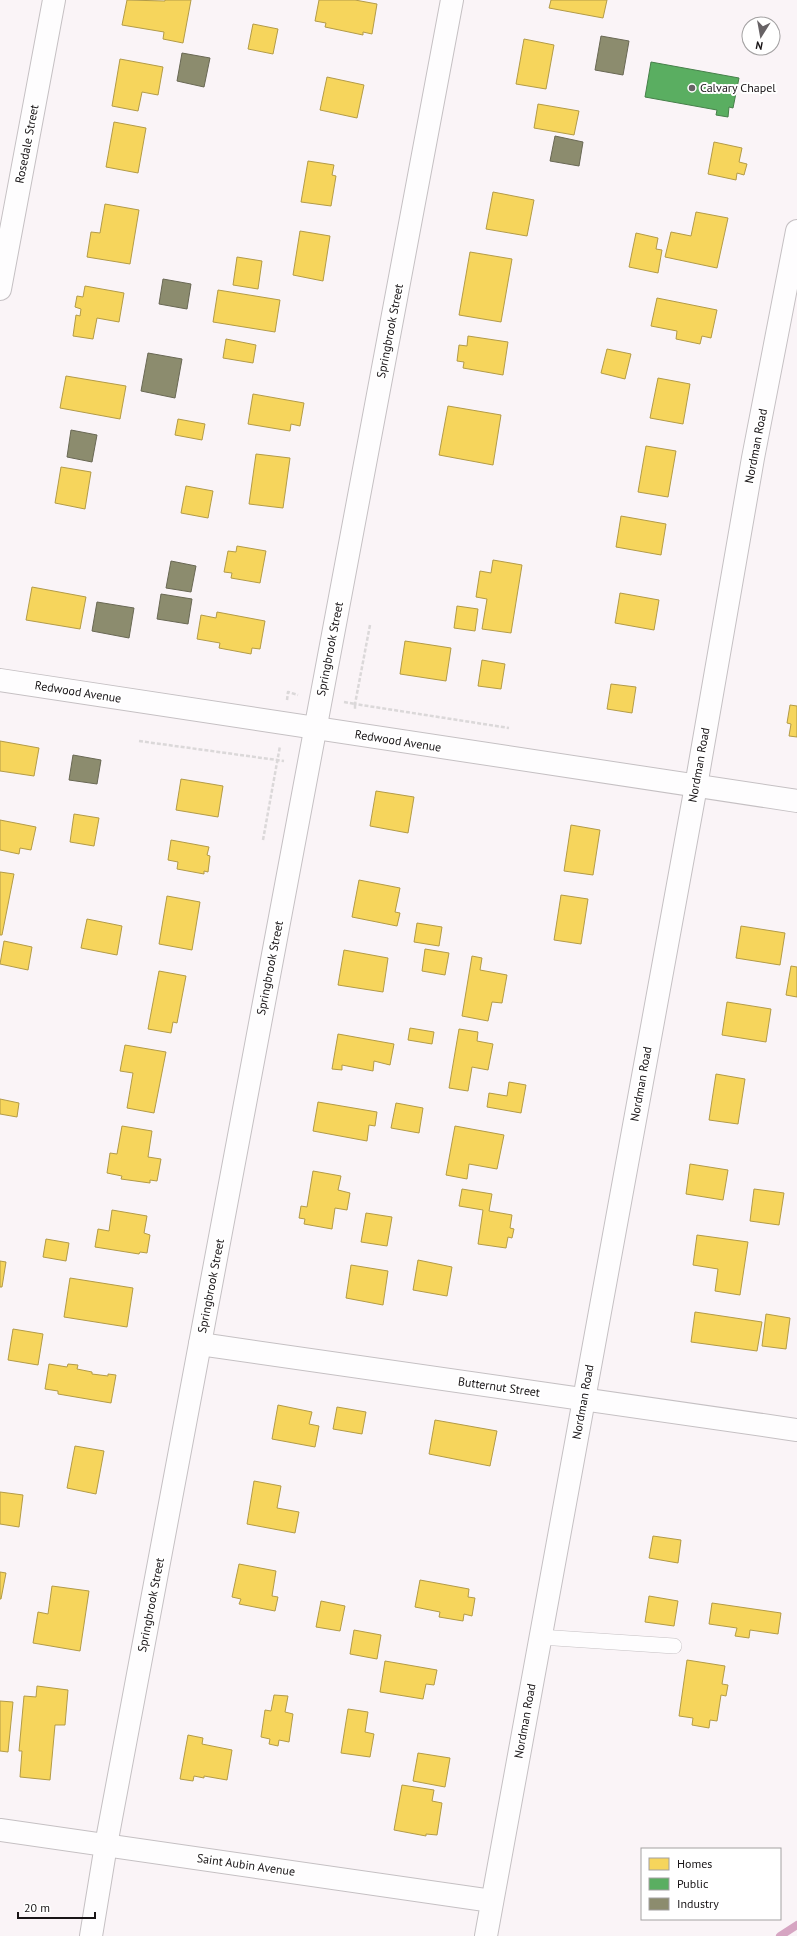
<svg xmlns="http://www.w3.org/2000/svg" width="797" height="1936" viewBox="0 0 797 1936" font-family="'PT Sans',sans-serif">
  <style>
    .homes { fill: #f6d55c; stroke: #b39b47 }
    .public { fill: #5aae61; stroke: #46804a }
    .industry { fill: #8c8c6e; stroke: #696854 }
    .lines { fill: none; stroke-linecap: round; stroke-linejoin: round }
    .stream { stroke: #d6a5c2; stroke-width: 8 }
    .lane-casing { stroke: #c5c0c3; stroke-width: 16 }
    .street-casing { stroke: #c5c0c3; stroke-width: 24 }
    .path { stroke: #dbd8d9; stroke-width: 2.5; stroke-dasharray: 4 2; stroke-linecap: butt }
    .lane { stroke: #fefdfe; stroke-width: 15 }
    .street { stroke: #fefdfe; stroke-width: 22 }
    .poi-dot { fill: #676265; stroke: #fff; stroke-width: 1.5 }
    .labels { text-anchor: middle; stroke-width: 4; stroke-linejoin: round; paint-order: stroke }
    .poi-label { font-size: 12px; fill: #181416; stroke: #fff; text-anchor: start }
    .street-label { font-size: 12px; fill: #181416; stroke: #fff }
  </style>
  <rect width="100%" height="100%" fill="#faf4f7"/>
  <g class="homes">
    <polygon points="127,0 165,1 165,0 191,0 183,43 163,39 164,32 122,25"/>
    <polygon points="319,0 355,0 377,4 372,34 363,32 363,35 325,27 326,23 315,21"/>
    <polygon points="551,0 607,0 603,18 549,8"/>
    <polygon points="253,24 278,29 273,54 248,49"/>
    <polygon points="524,39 554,45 546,89 516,84"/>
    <polygon points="120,59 163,67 158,95 142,92 138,111 112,106"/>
    <polygon points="327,77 364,85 357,118 320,110"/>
    <polygon points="538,104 579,111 574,135 534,128"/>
    <polygon points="114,122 146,128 138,173 106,167"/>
    <polygon points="714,142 742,148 739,162 747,164 744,175 737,173 736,180 708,174"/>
    <polygon points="308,161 334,165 332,175 336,176 331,206 301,202"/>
    <polygon points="493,192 534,200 527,236 486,229"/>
    <polygon points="105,204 139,210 130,264 87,257 91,232 100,233"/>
    <polygon points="696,212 728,218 717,268 665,257 671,232 691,236"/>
    <polygon points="300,231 330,236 323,281 293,275"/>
    <polygon points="636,233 658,238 656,249 662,250 658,273 629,267"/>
    <polygon points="470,252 512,259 501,322 459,315"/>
    <polygon points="237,257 262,261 258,289 233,285"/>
    <polygon points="85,286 124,293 119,322 97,318 93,339 73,336 76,315 80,316 81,309 75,307 77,296 83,297"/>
    <polygon points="218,290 280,300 275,332 213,322"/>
    <polygon points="657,298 717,310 711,338 702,336 700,344 676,339 677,331 651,326"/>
    <polygon points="468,336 508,342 503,375 463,368 464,362 457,361 459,345 467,346"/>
    <polygon points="226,339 256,345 253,363 223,358"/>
    <polygon points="607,349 631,354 625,379 601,373"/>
    <polygon points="66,376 126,386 120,419 60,408"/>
    <polygon points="658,378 690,384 683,424 650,418"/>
    <polygon points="253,394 304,403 300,426 291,424 290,431 248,424"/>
    <polygon points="448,406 501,415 493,465 439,455"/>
    <polygon points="178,419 205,424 202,440 175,435"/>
    <polygon points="646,446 676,451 668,497 638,492"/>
    <polygon points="256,454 290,458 283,508 249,504"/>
    <polygon points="61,467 91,472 85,509 55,503"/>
    <polygon points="186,486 213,491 208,518 181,513"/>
    <polygon points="621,516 666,524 661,555 616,547"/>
    <polygon points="237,546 266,551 260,583 231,578 232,573 224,572 228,551 236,552"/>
    <polygon points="493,560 522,565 511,633 482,629 487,599 476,597 480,571 491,573"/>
    <polygon points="32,587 86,597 80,629 26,620"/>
    <polygon points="620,593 659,600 654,630 615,623"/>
    <polygon points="457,606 478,609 475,631 454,628"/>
    <polygon points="217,612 265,621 260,649 252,648 251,654 219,648 220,643 197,639 201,615 216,618"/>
    <polygon points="405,641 451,648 446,681 400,674"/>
    <polygon points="482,660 505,664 501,689 478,686"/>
    <polygon points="611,684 636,687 632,713 607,709"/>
    <polygon points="790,705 797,706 797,737 789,736 791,724 787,723"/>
    <polygon points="0,741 39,748 34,776 0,771"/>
    <polygon points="181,779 223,786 218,817 176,810"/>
    <polygon points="376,791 414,797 408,833 370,826"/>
    <polygon points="74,814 99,818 94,846 70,842"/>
    <polygon points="0,820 36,827 31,850 20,848 19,854 0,850"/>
    <polygon points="571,825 600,830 593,875 564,871"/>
    <polygon points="171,840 209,847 207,855 210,856 208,872 204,871 204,874 177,869 178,862 168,860"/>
    <polygon points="0,872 14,874 2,935 0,935"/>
    <polygon points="359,880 400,888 395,912 400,913 397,926 352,917"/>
    <polygon points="561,895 588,899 581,944 554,940"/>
    <polygon points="167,896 200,902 192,950 159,944"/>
    <polygon points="87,919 122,926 117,955 81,948"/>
    <polygon points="417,923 442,927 439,946 414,942"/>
    <polygon points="741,926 785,933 780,965 736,958"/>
    <polygon points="4,941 32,947 28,970 0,964"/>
    <polygon points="425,949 449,953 445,975 422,971"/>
    <polygon points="344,950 388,958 383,992 338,985"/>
    <polygon points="472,956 482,958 480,970 507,975 502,1003 492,1002 488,1021 462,1016"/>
    <polygon points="791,966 797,967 797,997 786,995"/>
    <polygon points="159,971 186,976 177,1023 173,1022 171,1033 148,1029"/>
    <polygon points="727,1002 771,1009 766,1042 722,1035"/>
    <polygon points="410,1028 434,1032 432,1044 408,1040"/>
    <polygon points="459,1029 478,1032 477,1041 493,1044 488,1070 472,1067 468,1091 449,1088"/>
    <polygon points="338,1034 394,1044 390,1065 374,1061 373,1071 342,1065 342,1070 332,1069"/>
    <polygon points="125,1045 166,1052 154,1113 127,1108 133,1073 120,1071"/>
    <polygon points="716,1074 745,1079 738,1124 709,1120"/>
    <polygon points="509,1082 526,1085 521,1113 487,1107 489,1093 507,1096"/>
    <polygon points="0,1099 19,1103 17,1117 0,1114"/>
    <polygon points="318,1102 377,1112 375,1126 369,1125 367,1141 313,1131"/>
    <polygon points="396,1103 423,1108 419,1133 391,1128"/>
    <polygon points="122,1126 152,1131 148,1157 161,1159 157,1181 150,1180 150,1183 121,1179 122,1176 107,1173 110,1153 117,1154"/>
    <polygon points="455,1126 504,1135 497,1169 469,1164 467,1179 446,1175"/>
    <polygon points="690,1164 728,1170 723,1200 686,1194"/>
    <polygon points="313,1171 341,1176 338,1190 350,1193 347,1210 335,1208 332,1229 304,1224 305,1219 299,1218 301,1206 307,1207"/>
    <polygon points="462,1189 492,1194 489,1211 512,1215 510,1228 514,1229 512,1238 508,1237 506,1248 478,1244 483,1210 459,1206"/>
    <polygon points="754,1189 784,1193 779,1225 750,1221"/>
    <polygon points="112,1210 147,1216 144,1233 150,1235 147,1253 140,1252 139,1254 95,1247 98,1229 109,1231"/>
    <polygon points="366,1213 392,1217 387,1246 361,1242"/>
    <polygon points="697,1235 748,1242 740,1295 715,1291 718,1269 693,1265"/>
    <polygon points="46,1239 69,1243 66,1261 43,1257"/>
    <polygon points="418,1260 452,1267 447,1296 413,1290"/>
    <polygon points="0,1261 6,1262 2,1287 0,1287"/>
    <polygon points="351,1265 388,1271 383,1305 346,1298"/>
    <polygon points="70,1278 133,1288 127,1327 64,1317"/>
    <polygon points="695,1312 762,1322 757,1351 691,1342"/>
    <polygon points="766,1314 790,1318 786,1349 762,1346"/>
    <polygon points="13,1329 43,1334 38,1365 8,1360"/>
    <polygon points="49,1364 67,1367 68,1364 78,1365 77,1369 92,1372 92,1374 108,1376 108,1374 116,1375 111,1403 58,1394 58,1391 45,1389"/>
    <polygon points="278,1405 312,1412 309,1424 319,1426 315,1447 272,1439"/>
    <polygon points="337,1407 366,1412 362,1434 333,1429"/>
    <polygon points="435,1420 497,1431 490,1466 429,1454"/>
    <polygon points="75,1446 104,1451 96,1494 67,1488"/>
    <polygon points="254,1481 281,1486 277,1508 299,1512 295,1533 247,1524"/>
    <polygon points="0,1492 23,1495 19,1527 0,1524"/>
    <polygon points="653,1536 681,1540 678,1563 649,1558"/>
    <polygon points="239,1564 276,1571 272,1596 278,1597 275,1611 239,1604 241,1599 232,1597"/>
    <polygon points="0,1572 6,1573 1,1599 0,1599"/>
    <polygon points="420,1580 469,1589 468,1597 475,1598 472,1616 464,1614 463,1621 439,1617 440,1612 415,1607"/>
    <polygon points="52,1586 89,1591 80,1651 33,1643 38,1612 48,1614"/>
    <polygon points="649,1596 678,1601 674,1626 645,1622"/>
    <polygon points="321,1601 345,1606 340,1631 316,1627"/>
    <polygon points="712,1603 781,1613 778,1634 750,1630 749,1638 735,1636 737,1628 709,1624"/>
    <polygon points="354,1630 381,1635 377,1659 350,1654"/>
    <polygon points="687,1660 725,1666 722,1684 728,1685 726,1696 721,1695 717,1721 710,1720 709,1728 692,1725 693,1718 679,1716"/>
    <polygon points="385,1661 437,1670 434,1685 426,1684 423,1699 380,1692"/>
    <polygon points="37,1686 68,1690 65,1725 55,1725 50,1780 20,1777 22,1751 19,1751 24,1696 36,1697"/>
    <polygon points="274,1695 288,1696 285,1712 293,1714 289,1742 279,1740 278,1746 269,1744 270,1739 261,1737 265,1710 271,1711"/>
    <polygon points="0,1701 13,1702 8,1752 0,1751"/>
    <polygon points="348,1709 368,1712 365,1732 374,1734 370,1757 341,1753"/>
    <polygon points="188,1735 203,1738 202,1744 232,1750 227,1780 204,1776 204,1778 194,1776 193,1781 180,1779"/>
    <polygon points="418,1753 450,1758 445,1787 413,1781"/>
    <polygon points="402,1785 434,1790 432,1801 442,1803 437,1835 426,1834 426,1836 394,1830"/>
  </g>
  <polygon class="public" points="651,62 739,78 733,108 729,107 728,117 716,115 717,110 645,97"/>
  <g class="industry">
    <polygon points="601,36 629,41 623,75 595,70"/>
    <polygon points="182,53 210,58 204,87 177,81"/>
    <polygon points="555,136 583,142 579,166 550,161"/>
    <polygon points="163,279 191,284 187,309 159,304"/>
    <polygon points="148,353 182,359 175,398 141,391"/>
    <polygon points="71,430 97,435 92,462 67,457"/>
    <polygon points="171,561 196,566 191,592 166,588"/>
    <polygon points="161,594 192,599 188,624 157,619"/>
    <polygon points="97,602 134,608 129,638 92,631"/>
    <polygon points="73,755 101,760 97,784 69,780"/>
  </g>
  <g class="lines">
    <polyline class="stream" points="780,1936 797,1925"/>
    <defs>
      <polyline id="lane" points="540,1637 674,1646"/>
      <g id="street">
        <polyline points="0,289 54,0"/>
        <polyline points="0,680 797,801"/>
        <polyline points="200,1344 797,1430"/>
        <polyline points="0,1830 492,1901"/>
        <polyline points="91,1936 106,1845 452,0"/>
        <polyline points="486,1936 696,786 753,458 797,231"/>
      </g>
    </defs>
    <use href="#lane" class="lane-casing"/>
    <use href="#street" class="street-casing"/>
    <g class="path">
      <polyline points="370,625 355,704 509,728"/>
      <polyline points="287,700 288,692 298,695"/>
      <polyline points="344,702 355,704 355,710"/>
      <polyline points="139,741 284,761"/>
      <polyline points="263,840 280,746"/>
    </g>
    <use href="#lane" class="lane"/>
    <use href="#street" class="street"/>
  </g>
  <circle class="poi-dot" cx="692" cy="88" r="4"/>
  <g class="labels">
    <g class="poi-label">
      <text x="700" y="92">Calvary Chapel</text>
    </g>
    <g class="street-label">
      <text transform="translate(27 144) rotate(-79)" y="4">Rosedale Street</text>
      <text transform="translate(390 331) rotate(-79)" y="4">Springbrook Street</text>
      <text transform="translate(756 446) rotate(-79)" y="4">Nordman Road</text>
      <text transform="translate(330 649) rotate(-79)" y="4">Springbrook Street</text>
      <text transform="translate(78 692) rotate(9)" y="4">Redwood Avenue</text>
      <text transform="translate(398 741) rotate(9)" y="4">Redwood Avenue</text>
      <text transform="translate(699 765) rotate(-80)" y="4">Nordman Road</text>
      <text transform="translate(270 968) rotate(-79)" y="4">Springbrook Street</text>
      <text transform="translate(641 1084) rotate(-80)" y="4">Nordman Road</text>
      <text transform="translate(211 1286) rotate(-79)" y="4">Springbrook Street</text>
      <text transform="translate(499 1387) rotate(8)" y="4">Butternut Street</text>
      <text transform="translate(583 1402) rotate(-80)" y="4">Nordman Road</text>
      <text transform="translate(151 1605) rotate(-79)" y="4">Springbrook Street</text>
      <text transform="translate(525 1721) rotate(-80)" y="4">Nordman Road</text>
      <text transform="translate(246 1865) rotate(8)" y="4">Saint Aubin Avenue</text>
    </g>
  </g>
  <rect x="641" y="1848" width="140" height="72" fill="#ffffff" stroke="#a3a1a2"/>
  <rect x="649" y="1858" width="20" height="12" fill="#f6d55c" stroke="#a3a1a2"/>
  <text x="677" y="1868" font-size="12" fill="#181416">Homes</text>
  <rect x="649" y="1878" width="20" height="12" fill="#5aae61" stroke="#a3a1a2"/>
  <text x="677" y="1888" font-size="12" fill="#181416">Public</text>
  <rect x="649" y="1898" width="20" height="12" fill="#8c8c6e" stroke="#a3a1a2"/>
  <text x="677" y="1908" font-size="12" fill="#181416">Industry</text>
  <g transform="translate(761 36) rotate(191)"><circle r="19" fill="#ffffff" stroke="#a3a1a2"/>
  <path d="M0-3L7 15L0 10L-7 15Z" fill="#676265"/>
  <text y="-6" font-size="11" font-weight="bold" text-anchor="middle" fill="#181416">N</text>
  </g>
  <path d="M18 1912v6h77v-6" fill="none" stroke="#181416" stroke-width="2"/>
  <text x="24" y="1912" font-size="12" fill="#181416" stroke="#ffffff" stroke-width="3" paint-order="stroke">20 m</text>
</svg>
